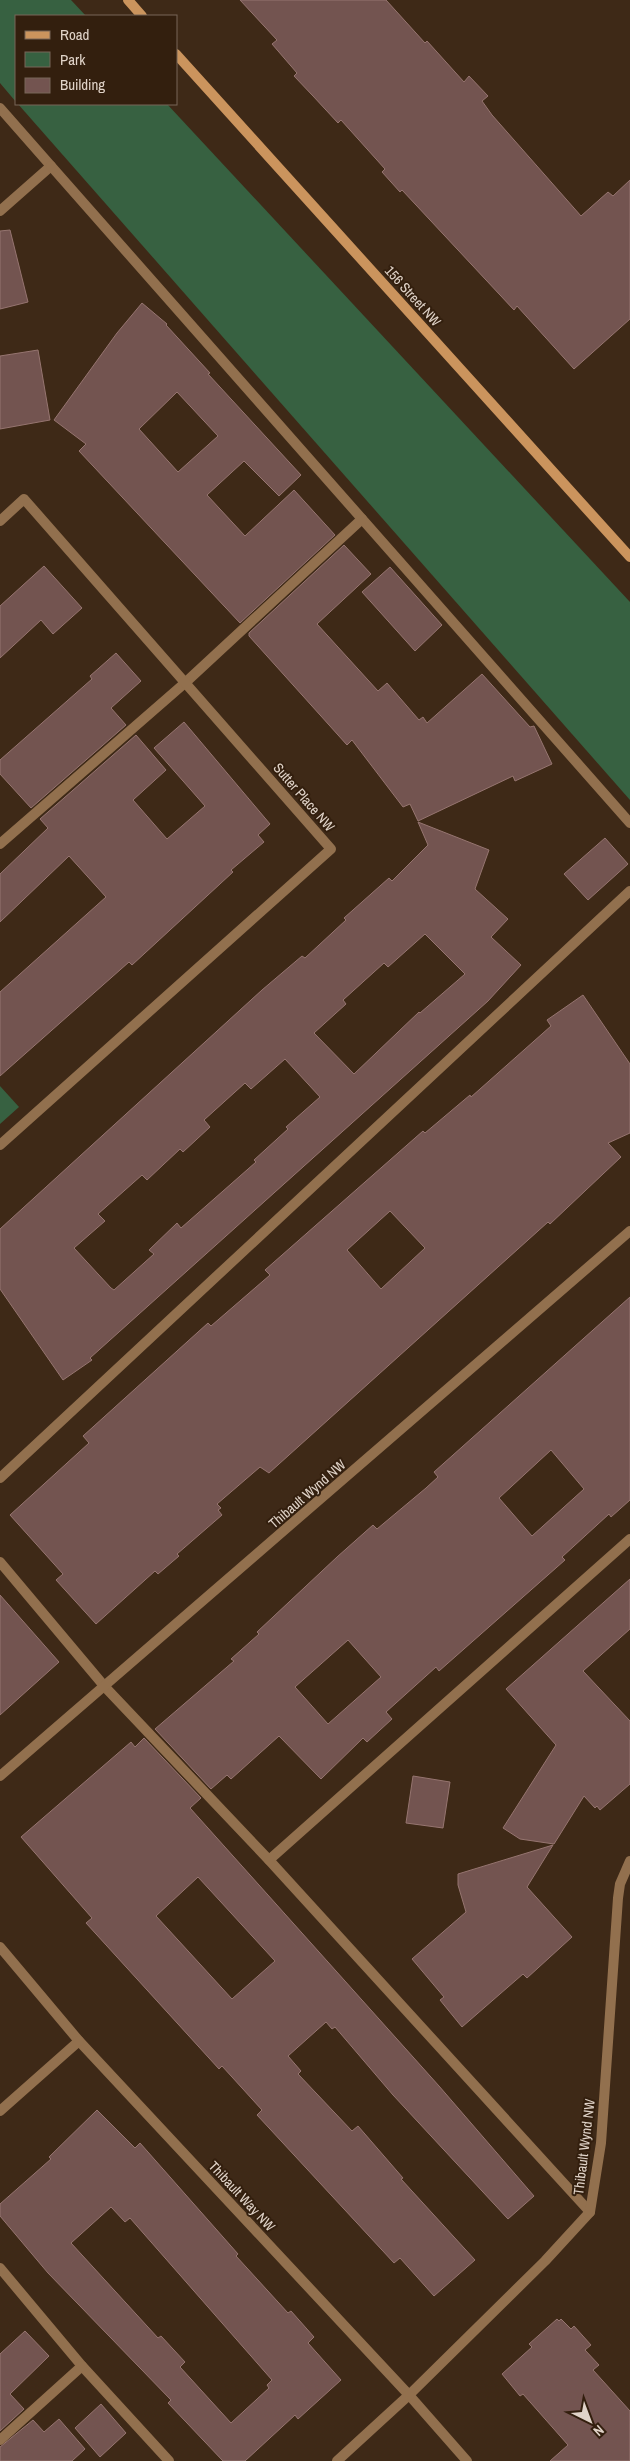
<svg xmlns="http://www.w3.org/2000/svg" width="630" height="2461" viewBox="0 0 630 2461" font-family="'Archivo Narrow',sans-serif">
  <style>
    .green { fill: #376141 }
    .building { fill: #735450; stroke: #967570; fill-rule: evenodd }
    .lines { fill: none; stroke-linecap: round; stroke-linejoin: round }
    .lane { stroke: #92704e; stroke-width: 10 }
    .street { stroke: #92704e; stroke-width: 10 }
    .secondary { stroke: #cb945d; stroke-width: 10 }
    .labels { text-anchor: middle; stroke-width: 4; stroke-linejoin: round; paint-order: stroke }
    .street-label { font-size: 14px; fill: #e0d3c8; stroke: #331f0e }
  </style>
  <rect width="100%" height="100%" fill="#3e2917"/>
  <g class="green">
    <polygon points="0,0 71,0 86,16 16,16 16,102 0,83"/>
    <polygon points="18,104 167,104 630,602 630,800"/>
    <polygon points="0,1086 19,1107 0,1124"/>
  </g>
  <g class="building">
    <polygon points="240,0 386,0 425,43 427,41 464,82 469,76 488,96 482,101 492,115 581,216 608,192 613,196 630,180 630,319 574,369 517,306 514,310 402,190 400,192 382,172 385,169 341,120 338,123 313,96 294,76 297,73 272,44 277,40"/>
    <polygon points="10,230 28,302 0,309 0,231"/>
    <path d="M142,303L167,324L166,325L210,373L208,374L301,475L279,496L244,461L207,495L245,536L294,490L335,535L240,623L79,451L86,444L54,420L117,333ZM177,392L218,436L178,472L139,429Z"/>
    <polygon points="38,350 50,420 0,429 0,356"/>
    <polygon points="344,545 371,574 317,624 378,691 387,683 419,720 423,717 427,723 482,674 530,727 534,726 552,764 515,781 513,776 418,821 410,804 403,807 352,740 347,745 249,636 249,633"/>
    <polygon points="44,566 82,608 53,634 41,620 0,658 0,606"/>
    <polygon points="390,567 442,625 415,651 362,592"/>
    <polygon points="116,653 141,681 111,708 126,725 31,808 0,774 0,760 92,679 90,676"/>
    <polygon points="184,722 270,824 258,835 264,842 231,870 233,872 132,965 129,962 0,1076 0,992 106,897 69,856 0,922 0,874 48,828 40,819 136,735 166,770 133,800 167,839 205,806 154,748"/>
    <path d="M418,822L489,850L475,889L508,919L491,937L521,965L488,1001L90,1358L92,1360L63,1380L0,1289V1229L262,990L302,956L305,958L346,920L344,918L389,878L392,881L428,845ZM425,934L465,974L420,1013L419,1012L354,1074L314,1033L346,1004L343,1000L384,963L388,967ZM285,1059L320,1097L286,1127L288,1129L254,1160L256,1162L181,1228L177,1223L149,1250L154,1254L114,1290L111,1288L74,1248L105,1221L98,1214L142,1175L147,1180L180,1149L183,1152L210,1127L204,1120L245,1083L251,1089Z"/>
    <polygon points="605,838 628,864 588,900 564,874"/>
    <path d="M583,995L630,1064V1133L608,1143L621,1157L550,1224L548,1222L269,1473L260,1467L217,1504L221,1508L218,1510L222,1515L177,1554L179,1556L158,1574L155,1571L96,1624L56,1580L63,1574L10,1515L89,1443L83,1436L208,1323L211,1326L270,1275L265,1270L423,1131L425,1133L470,1095L471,1097L551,1026L547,1020ZM390,1211L425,1248L381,1289L347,1250Z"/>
    <path d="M630,1297V1500L611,1517L609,1514L562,1557L565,1560L439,1671L436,1667L386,1712L392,1719L367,1742L363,1738L321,1779L279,1736L231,1779L227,1775L211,1789L155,1729L234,1661L231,1659L259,1634L257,1632L337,1557L373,1525L377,1529L426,1488L438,1477L434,1472ZM551,1450L584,1489L532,1536L499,1498ZM348,1640L381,1677L328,1724L295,1687Z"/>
    <polygon points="630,1579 630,1629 583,1671 630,1721 630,1784 600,1810 597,1806 595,1808 584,1796 554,1844 520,1839 503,1828 556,1745 506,1689"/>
    <polygon points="0,1595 59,1662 0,1715"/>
    <path d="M144,1738L201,1798L190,1808L439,2086L534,2196L508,2219L393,2095L335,2027L332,2029L326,2022L288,2056L301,2071L298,2074L352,2131L358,2126L403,2178L401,2179L475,2260L434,2296L400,2258L394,2263L257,2115L262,2110L222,2066L219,2069L86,1923L92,1918L21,1837L131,1742L135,1747ZM198,1877L275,1961L232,1999L156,1916Z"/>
    <polygon points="413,1776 450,1782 443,1828 406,1823"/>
    <polygon points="553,1845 527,1887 572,1937 527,1978 523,1974 462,2027 440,2000 444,1997 412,1959 466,1912 458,1885 458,1874"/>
    <path d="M97,2110L135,2148L140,2143L238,2254L236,2256L288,2313L291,2311L314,2337L308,2343L341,2380L298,2419L295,2415L245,2461H223L168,2403L171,2400L48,2273L0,2216V2204L51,2159L49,2157ZM111,2207L125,2222L130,2218L272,2380L267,2385L269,2388L231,2423L180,2367L185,2362L161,2336L158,2338L71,2243Z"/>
    <polygon points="557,2319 559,2321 561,2319 571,2329 574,2326 591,2345 585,2350 599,2365 593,2370 630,2411 630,2461 550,2461 568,2445 523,2394 520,2396 502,2374 532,2347 529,2344"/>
    <polygon points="25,2331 49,2356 10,2394 24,2409 0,2431 0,2354"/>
    <polygon points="101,2404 126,2433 100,2457 75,2428"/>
    <polygon points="59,2419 85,2449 72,2461 0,2461 0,2447 33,2420 44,2432"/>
  </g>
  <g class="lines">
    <g class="lane">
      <polyline points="0,108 51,166 0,211"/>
      <polyline points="51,166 630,823"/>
      <polyline points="0,844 186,682 362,519"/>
      <polyline points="0,1478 630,891"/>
      <polyline points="0,1562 105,1687 269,1860 590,2212"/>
      <polyline points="269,1860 630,1539"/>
      <polyline points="0,2268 82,2366 169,2461"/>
      <polyline points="0,2440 82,2366"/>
    </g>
    <g class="street">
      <polyline points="0,521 24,499 331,849 0,1145"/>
      <polyline points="0,1776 630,1231"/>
      <polyline points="0,1947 79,2041 409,2395 467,2461"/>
      <polyline points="0,2111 79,2041"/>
      <polyline points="337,2461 409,2395 545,2261 590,2212 601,2143 618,1898 620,1884 630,1861"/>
    </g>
    <g class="secondary">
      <polyline points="128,0 142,16"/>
      <polyline points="176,54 630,557"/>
    </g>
  </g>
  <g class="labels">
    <g class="street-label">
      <text transform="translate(413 296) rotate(48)" y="5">156 Street NW</text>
      <text transform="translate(304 797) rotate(49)" y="5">Sutter Place NW</text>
      <text transform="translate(307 1494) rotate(-41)" y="5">Thibault Wynd NW</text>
      <text transform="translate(584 2147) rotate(-83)" y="5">Thibault Wynd NW</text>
      <text transform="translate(242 2196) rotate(47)" y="5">Thibault Way NW</text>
    </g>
  </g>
  <rect x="15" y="15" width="162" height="90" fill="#331f0e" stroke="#786758"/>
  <rect x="25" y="31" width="25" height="8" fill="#cb945d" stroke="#786758"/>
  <text x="60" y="40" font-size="15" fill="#e0d3c8">Road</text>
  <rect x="25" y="52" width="25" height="15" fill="#376141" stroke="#786758"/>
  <text x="60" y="65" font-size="15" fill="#e0d3c8">Park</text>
  <rect x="25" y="78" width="25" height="15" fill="#735450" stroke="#786758"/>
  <text x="60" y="90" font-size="15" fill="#e0d3c8">Building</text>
  <g transform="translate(590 2421) rotate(138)" stroke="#331f0e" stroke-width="4" paint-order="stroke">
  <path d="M0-4L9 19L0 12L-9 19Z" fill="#e0d3c8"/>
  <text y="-8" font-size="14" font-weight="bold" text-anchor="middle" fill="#e0d3c8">N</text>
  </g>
</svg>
